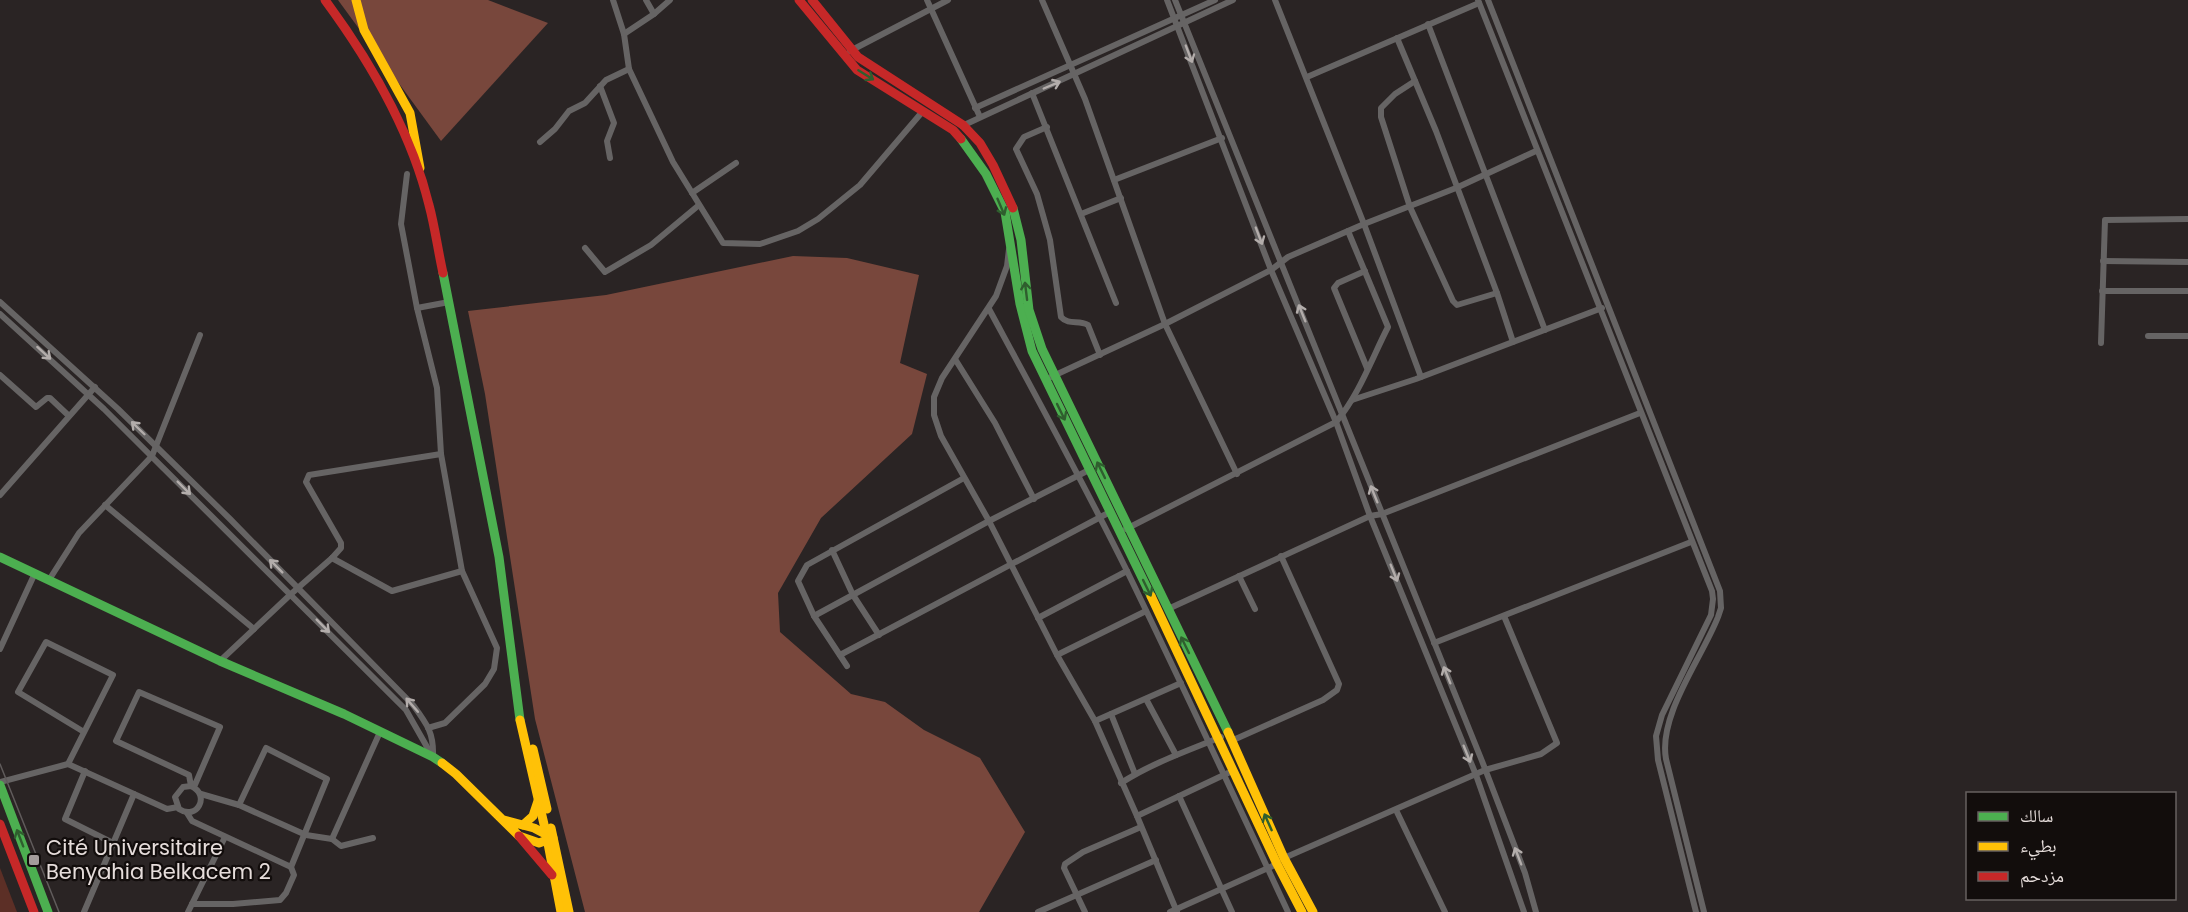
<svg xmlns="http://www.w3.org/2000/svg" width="2188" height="912" viewBox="0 0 2188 912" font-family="Poppins,'Noto Naskh Arabic',sans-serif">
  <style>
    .green { fill: #5c2f26 }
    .forest { fill: #78473c }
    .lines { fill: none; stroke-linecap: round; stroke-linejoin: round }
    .street { stroke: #666464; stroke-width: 6 }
    .fast { stroke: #4caf50; stroke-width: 9 }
    .slow { stroke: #ffc107; stroke-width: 9 }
    .jam { stroke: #c62828; stroke-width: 9 }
    .tram { stroke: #605b5b; stroke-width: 1.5 }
    .oneway { stroke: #b3adab }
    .oneway2 { stroke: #2f5e2e }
    .poi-dot { fill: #a49c9b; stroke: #120d0c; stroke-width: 2 }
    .labels { text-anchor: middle; stroke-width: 4.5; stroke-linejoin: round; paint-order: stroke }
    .poi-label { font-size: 21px; fill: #e6dddb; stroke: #120d0c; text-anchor: start }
  </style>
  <rect width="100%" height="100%" fill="#2a2424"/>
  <polygon class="green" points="0,868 17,912 0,912"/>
  <g class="forest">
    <polygon points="338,0 488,0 548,23 441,141"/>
    <polygon points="793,256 847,258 919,275 900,363 927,374 912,434 821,518 778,593 780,632 851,694 885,702 924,730 980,758 1025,832 979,912 585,912 535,719 485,394 468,311 606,295"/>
  </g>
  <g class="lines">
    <g class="street">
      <polyline points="613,0 624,34 629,69 673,162 723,243 760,244 798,231 818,219 860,185 923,111"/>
      <polyline points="646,0 654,14"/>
      <polyline points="927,0 980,117"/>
      <polyline points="1042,0 1085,99 1165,324 1237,474"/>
      <polyline points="1167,0 1271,270 1336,422 1370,516 1476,775 1524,912"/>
      <polyline points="1175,0 1482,761 1525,873 1536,912"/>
      <polyline points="1275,0 1364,224 1421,377"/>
      <polyline points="1478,0 1712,591 1713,599 1711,615 1662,715 1656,736 1658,760 1696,912"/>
      <path d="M1488,0L1720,591L1721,608L1718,617C1702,658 1658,715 1666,759L1704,912"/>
      <polyline points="1428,24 1545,330"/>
      <polyline points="624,34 654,14 670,0"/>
      <polyline points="1397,38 1436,131 1497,293 1513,342"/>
      <polyline points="850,51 948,0"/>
      <polyline points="1307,77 1479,3"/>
      <polyline points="1415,81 1395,94 1381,108 1381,117 1410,207 1453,301 1457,305 1497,293"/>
      <polyline points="600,86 614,123 607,141 610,158"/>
      <polyline points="1032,93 1116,303"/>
      <polyline points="975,108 1215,0"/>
      <polyline points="962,126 1233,0"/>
      <path d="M1047,127L1024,137L1016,149L1037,194L1050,240L1061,317C1069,326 1079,319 1088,325L1100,355"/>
      <polyline points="540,142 555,129 569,111 585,103 606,80 629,69"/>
      <polyline points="407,174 401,224 417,308 437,388 441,454 462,571 497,648 494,669 485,684 445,723 428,728"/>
      <polyline points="1114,180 1222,138"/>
      <polyline points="692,193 736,163"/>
      <polyline points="1081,214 1121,198"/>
      <polyline points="585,248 605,272 651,245 699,205"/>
      <polyline points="1009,249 1007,266 996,296 942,378 934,397 934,415 941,436 989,521 1057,655 1095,721 1137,816 1177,912"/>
      <polyline points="2103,261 2188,262"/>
      <polyline points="1365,271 1338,283 1334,288 1367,368"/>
      <polyline points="2102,291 2188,291"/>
      <path d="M0,302L118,409L230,519L413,705C427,724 434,733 433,757"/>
      <polyline points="417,308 449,302"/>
      <path d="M989,309C1036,396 1083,482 1127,571C1182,684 1235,798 1288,912"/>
      <polyline points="0,314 104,409 406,710 431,754"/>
      <polyline points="2148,336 2188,336"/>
      <polyline points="2101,343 2105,220 2188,219"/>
      <polyline points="955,359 995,423 1034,499"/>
      <polyline points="0,375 36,407 47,398 50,398 69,416"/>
      <polyline points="1051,377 1165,324 1271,270 1288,257 1364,224 1456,188 1536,151"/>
      <polyline points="1352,400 1416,379 1602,308"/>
      <polyline points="0,495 95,387"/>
      <polyline points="105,505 254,629"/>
      <path d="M1126,529L1336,422C1359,395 1372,358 1388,327L1348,231"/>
      <polyline points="832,550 853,595 879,635"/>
      <polyline points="332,558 392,591 462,571"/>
      <polyline points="1239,576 1255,609"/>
      <polyline points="49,580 79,533 152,456 200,335"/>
      <polyline points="1168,609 1370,516 1382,514 1640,413"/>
      <polyline points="814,616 989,521 1089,470"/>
      <polyline points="1038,618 1127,571"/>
      <polyline points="1434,643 1691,542"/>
      <polyline points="0,649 35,573"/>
      <polyline points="840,655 1110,512"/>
      <polyline points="1057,655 1146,611"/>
      <polyline points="220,661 291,594 332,558 341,548 341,543 306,482 309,475 441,454"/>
      <polyline points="847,666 814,616 798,581 807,565 964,478"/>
      <polyline points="1146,699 1176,755"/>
      <polyline points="1111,714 1135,774"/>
      <polyline points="1095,721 1181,683"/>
      <polyline points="1231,741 1323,700 1337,690 1339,684 1281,556"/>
      <polyline points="68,764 113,675 46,642 18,692 84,732"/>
      <polyline points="85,771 65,819 113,843"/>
      <polyline points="0,782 68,764 167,809 178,807"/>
      <path d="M1121,783C1152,763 1187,751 1221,737"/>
      <path d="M191,786L183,787L175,797L179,809C197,821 211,795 191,786L189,775L116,741L139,692L220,727L194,787"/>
      <polyline points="201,794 239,805 306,835 332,839 380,732"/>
      <polyline points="1179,796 1232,912"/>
      <polyline points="1396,810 1445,912"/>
      <polyline points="187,813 192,821 291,867 327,779 266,748 239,805"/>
      <polyline points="1137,816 1228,773"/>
      <polyline points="332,839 341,846 373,838"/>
      <polyline points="1284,858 1485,770 1541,754 1557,743 1504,616"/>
      <polyline points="192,904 233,904 280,900 286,893 294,875 291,867"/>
      <polyline points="84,912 134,794"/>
      <polyline points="188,912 225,837"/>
      <polyline points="1038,912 1156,860"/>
      <polyline points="1085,912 1064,868 1065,864 1083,852 1141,827"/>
      <polyline points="1170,912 1277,864"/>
    </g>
    <g class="fast">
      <polyline points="961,139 986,174 1005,212 1020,304 1032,351 1151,596"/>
      <polyline points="1013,208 1021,240 1029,310 1042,349 1228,732"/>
      <polyline points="443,273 499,557 520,720"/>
      <polyline points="0,557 220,661 344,714 433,757 442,763"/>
      <polyline points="0,785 48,912"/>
    </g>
    <g class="slow">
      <polyline points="356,0 364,30 410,113 420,168"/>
      <polyline points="1151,596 1277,864 1302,912"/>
      <polyline points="520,720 546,833 561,912"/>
      <polyline points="1228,732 1284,858 1313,912"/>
      <polyline points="533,749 547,809"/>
      <polyline points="442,763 456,774 519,836 539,843 553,838 534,828 504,820"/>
      <polyline points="523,825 533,816 538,801"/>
      <polyline points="551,828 569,912"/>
    </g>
    <g class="jam">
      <path d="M325,0C370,61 411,131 429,205C435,227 438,251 443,273"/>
      <polyline points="799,0 857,70 953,130 961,139"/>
      <polyline points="812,0 858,57 963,125 980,143 993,165 1013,208"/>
      <polyline points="0,824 34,912"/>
      <polyline points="519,836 552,875"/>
    </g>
    <polyline class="tram" points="0,764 59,912"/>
  </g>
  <defs><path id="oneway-shaft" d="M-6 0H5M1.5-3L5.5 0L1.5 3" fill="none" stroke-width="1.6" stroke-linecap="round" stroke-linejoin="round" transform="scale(1.5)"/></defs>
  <g class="oneway">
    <use href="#oneway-shaft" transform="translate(1189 54) rotate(69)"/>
    <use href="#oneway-shaft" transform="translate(1052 85) rotate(-23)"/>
    <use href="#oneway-shaft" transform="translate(1259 236) rotate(69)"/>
    <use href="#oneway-shaft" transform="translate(1302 313) rotate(-112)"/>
    <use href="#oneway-shaft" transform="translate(44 353) rotate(42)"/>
    <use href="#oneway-shaft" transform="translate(138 428) rotate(-136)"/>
    <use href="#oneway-shaft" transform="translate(184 488) rotate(45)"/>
    <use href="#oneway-shaft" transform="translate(1374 494) rotate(-112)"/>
    <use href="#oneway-shaft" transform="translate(276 566) rotate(-135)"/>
    <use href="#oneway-shaft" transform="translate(1394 573) rotate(68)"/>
    <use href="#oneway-shaft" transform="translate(323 626) rotate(45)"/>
    <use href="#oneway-shaft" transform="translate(1447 675) rotate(-112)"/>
    <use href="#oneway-shaft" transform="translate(412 705) rotate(-131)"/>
    <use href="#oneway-shaft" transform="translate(1467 754) rotate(68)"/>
    <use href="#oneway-shaft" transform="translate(1518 856) rotate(-111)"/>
  </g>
  <g class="oneway2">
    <use href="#oneway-shaft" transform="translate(866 75) rotate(32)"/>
    <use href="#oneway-shaft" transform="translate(1001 207) rotate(67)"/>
    <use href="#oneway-shaft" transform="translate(1026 291) rotate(-97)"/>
    <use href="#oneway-shaft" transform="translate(1061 412) rotate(64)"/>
    <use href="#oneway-shaft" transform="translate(1101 470) rotate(-116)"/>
    <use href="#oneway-shaft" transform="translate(1147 588) rotate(64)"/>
    <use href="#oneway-shaft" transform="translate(1185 645) rotate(-116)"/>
    <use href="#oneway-shaft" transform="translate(1268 822) rotate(-114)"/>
    <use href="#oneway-shaft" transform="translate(20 838) rotate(-111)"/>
  </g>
  <rect class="poi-dot" x="28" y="854" width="12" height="12" rx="3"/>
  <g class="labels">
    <g class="poi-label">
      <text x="46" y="855">Cité Universitaire<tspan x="46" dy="24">Benyahia Belkacem 2</tspan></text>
    </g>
  </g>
  <rect x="1966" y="792" width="210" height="108" fill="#120d0c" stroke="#67605f" stroke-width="1.5"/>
  <rect x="1978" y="812" width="30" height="9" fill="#4caf50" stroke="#67605f" stroke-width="1.5"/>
  <text x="2020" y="822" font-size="18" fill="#e6dddb">سالك</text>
  <rect x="1978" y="842" width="30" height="9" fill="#ffc107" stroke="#67605f" stroke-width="1.5"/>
  <text x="2020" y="852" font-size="18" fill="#e6dddb">بطيء</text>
  <rect x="1978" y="872" width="30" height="9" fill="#c62828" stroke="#67605f" stroke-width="1.5"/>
  <text x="2020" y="882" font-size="18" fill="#e6dddb">مزدحم</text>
</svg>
